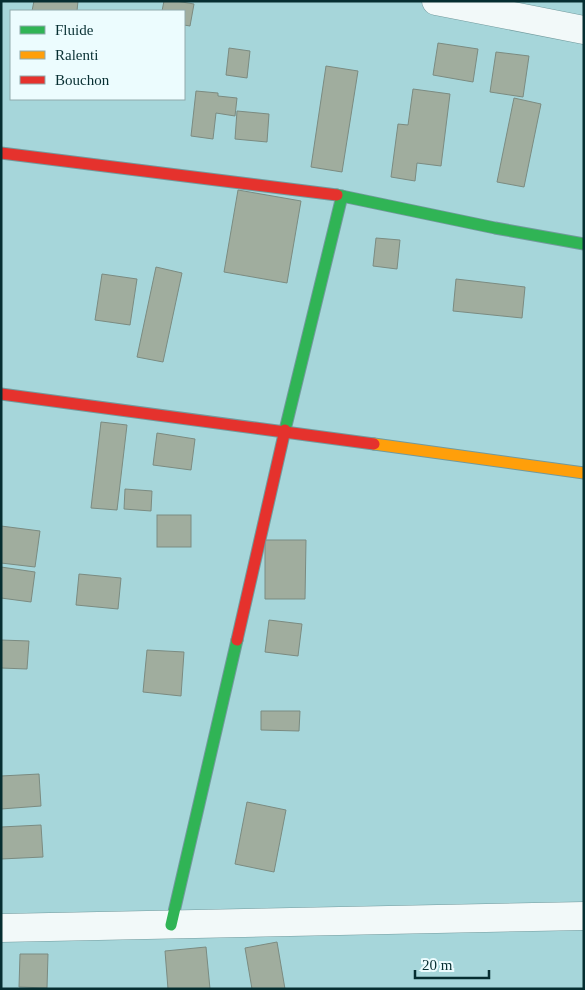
<svg xmlns="http://www.w3.org/2000/svg" width="585" height="990" viewBox="0 0 585 990" font-family="Georgia,serif">
  <style>
    .building { fill: #a0ad9e; stroke: #7b8b81 }
    .lines { fill: none; stroke-linecap: round; stroke-linejoin: round }
    .street-casing { stroke: #729a9d; stroke-width: 29 }
    .fast-casing { stroke: #729a9d; stroke-width: 13 }
    .slow-casing { stroke: #729a9d; stroke-width: 13 }
    .jam-casing { stroke: #729a9d; stroke-width: 13 }
    .street { stroke: #f2f9f9; stroke-width: 28 }
    .fast { stroke: #30b455; stroke-width: 11 }
    .slow { stroke: #ff9f0a; stroke-width: 11 }
    .jam { stroke: #e5322d; stroke-width: 11 }
  </style>
  <rect width="100%" height="100%" fill="#a6d6da"/>
  <g class="building">
    <polygon points="34,1 78,1 77,11 32,11"/>
    <polygon points="164,1 176,1 194,4 190,26 184,25 184,11 162,11"/>
    <polygon points="438,43 478,49 473,82 433,75"/>
    <polygon points="229,48 250,51 247,78 226,75"/>
    <polygon points="496,52 529,56 523,97 490,92"/>
    <polygon points="326,66 358,71 342,172 311,167"/>
    <polygon points="413,89 450,94 441,166 417,163 415,181 391,177 398,124 408,125"/>
    <polygon points="196,91 218,93 218,96 237,98 235,116 216,113 213,139 191,136"/>
    <polygon points="514,98 541,104 524,187 497,182"/>
    <polygon points="237,111 269,114 267,142 235,139"/>
    <polygon points="238,190 301,201 287,283 224,272"/>
    <polygon points="376,238 400,240 397,269 373,266"/>
    <polygon points="156,267 182,273 163,362 137,357"/>
    <polygon points="102,274 137,279 130,325 95,320"/>
    <polygon points="456,279 525,287 522,318 453,311"/>
    <polygon points="101,422 127,425 117,510 91,508"/>
    <polygon points="157,433 195,439 191,470 153,465"/>
    <polygon points="125,489 152,491 151,511 124,509"/>
    <rect x="157" y="515" width="34" height="32"/>
    <polygon points="1,526 40,531 35,567 1,563"/>
    <polygon points="265,540 306,540 305,599 265,599"/>
    <polygon points="1,567 35,572 31,602 1,598"/>
    <polygon points="79,574 121,578 118,609 76,605"/>
    <polygon points="269,620 302,624 298,656 265,652"/>
    <polygon points="1,640 29,641 27,669 1,668"/>
    <polygon points="147,650 184,652 181,696 143,692"/>
    <polygon points="261,711 300,711 299,731 261,730"/>
    <polygon points="39,774 41,806 1,809 1,776"/>
    <polygon points="247,802 286,810 274,872 235,864"/>
    <polygon points="41,825 43,857 1,859 1,827"/>
    <polygon points="277,942 285,989 252,989 245,948"/>
    <polygon points="206,947 210,989 168,989 165,951"/>
    <polygon points="20,954 48,954 47,988 19,987"/>
  </g>
  <g class="lines">
    <defs>
      <g id="street">
        <polyline points="436,1 584,30"/>
        <polyline points="1,928 584,916"/>
      </g>
      <g id="fast">
        <polyline points="337,195 495,228 584,244"/>
        <polyline points="285,430 342,196"/>
        <polyline points="171,925 237,640"/>
      </g>
      <polyline id="slow" points="374,444 584,473"/>
      <g id="jam">
        <polyline points="1,153 337,195"/>
        <polyline points="1,394 374,444"/>
        <polyline points="237,640 285,430"/>
      </g>
    </defs>
    <use href="#street" class="street-casing"/>
    <use href="#fast" class="fast-casing"/>
    <use href="#slow" class="slow-casing"/>
    <use href="#jam" class="jam-casing"/>
    <use href="#street" class="street"/>
    <use href="#fast" class="fast"/>
    <use href="#slow" class="slow"/>
    <use href="#jam" class="jam"/>
  </g>
  <rect width="585" height="990" fill="none" stroke="#062e31" stroke-width="5"/>
  <rect x="10" y="10" width="175" height="90" fill="#ecfcfe" stroke="#90aaac"/>
  <rect x="20" y="26" width="25" height="8" fill="#30b455" stroke="#90aaac"/>
  <text x="55" y="35" font-size="15" fill="#062e31">Fluide</text>
  <rect x="20" y="51" width="25" height="8" fill="#ff9f0a" stroke="#90aaac"/>
  <text x="55" y="60" font-size="15" fill="#062e31">Ralenti</text>
  <rect x="20" y="76" width="25" height="8" fill="#e5322d" stroke="#90aaac"/>
  <text x="55" y="85" font-size="15" fill="#062e31">Bouchon</text>
  <path d="M415 970v8h74v-8" fill="none" stroke="#062e31" stroke-width="2.5"/>
  <text x="422" y="970" font-size="15" fill="#062e31" stroke="#ecfcfe" stroke-width="4" paint-order="stroke">20 m</text>
</svg>
